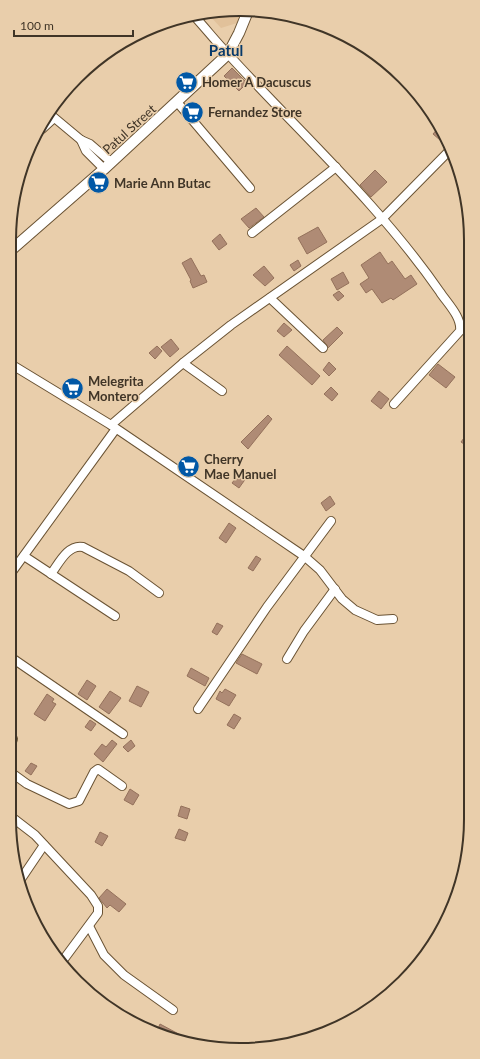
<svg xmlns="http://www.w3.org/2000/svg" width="480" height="1059" viewBox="0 0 480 1059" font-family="Lato,sans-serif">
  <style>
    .built { fill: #e1c19a }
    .building { fill: #af8b75; stroke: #94715b }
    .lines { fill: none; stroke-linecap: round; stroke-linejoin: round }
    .minor-casing { stroke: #6a5334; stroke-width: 10 }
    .major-casing { stroke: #6a5334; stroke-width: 12 }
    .minor { stroke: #fff; stroke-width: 8 }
    .major { stroke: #fff; stroke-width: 10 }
    .labels { text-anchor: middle; stroke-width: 3; stroke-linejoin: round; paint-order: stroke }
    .poi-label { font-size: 13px; font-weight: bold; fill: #403527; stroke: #e9ceab; text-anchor: start }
    .street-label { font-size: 13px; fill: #403527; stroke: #e9ceab }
    .quarter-label { font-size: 15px; font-weight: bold; fill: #07396a; stroke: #e9ceab }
    .rim { fill: none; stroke: #403527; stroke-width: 2 }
  </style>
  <rect width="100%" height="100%" fill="#e9ceab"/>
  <polygon class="built" points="241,9 237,23 221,28 209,15"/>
  <g class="building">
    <polygon points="232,68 247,83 239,91 224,76"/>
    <polygon points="439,127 449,144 447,146 433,134"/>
    <polygon points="375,170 387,182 371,197 360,185"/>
    <polygon points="256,208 264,217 249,228 241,219"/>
    <polygon points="318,227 327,242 307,254 298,238"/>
    <polygon points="220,234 227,244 219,250 212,241"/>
    <polygon points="380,252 388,264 392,261 405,279 411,275 417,284 393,300 391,298 382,303 372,289 366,293 360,284 369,278 361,265"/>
    <polygon points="191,258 201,276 204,275 207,282 193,288 190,281 191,280 182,263"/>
    <polygon points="298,260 301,266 294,271 290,265"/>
    <polygon points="264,266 274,278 265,286 253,275"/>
    <polygon points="343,272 349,283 337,290 331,279"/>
    <polygon points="339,291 344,296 338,301 333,295"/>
    <polygon points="284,323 292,330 284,337 277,331"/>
    <polygon points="337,327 343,333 328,348 323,340"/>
    <polygon points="171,339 179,349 170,357 161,347"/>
    <polygon points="157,346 162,351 155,359 149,353"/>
    <polygon points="287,346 320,376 312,385 279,355"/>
    <polygon points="329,362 336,369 329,376 323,370"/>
    <polygon points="438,364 455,377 446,388 429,375"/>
    <polygon points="331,387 338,394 332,401 324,394"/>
    <polygon points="379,391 389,399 381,409 371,401"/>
    <polygon points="268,415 272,419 248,449 241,442"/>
    <polygon points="470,430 470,448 461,442"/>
    <polygon points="243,469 249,474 239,488 232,483"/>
    <polygon points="330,496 335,504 326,511 321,503"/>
    <polygon points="229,523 236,528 226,543 219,538"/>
    <polygon points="256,556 261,559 253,571 248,568"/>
    <polygon points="217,623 223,626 217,635 212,632"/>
    <polygon points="242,654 262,664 257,674 236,663"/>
    <polygon points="191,668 209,678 205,686 187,676"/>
    <polygon points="87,680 96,686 87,700 78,694"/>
    <polygon points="137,686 149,692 141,707 129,701"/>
    <polygon points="225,689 236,695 229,706 216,699 220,691 222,693"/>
    <polygon points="110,691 121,698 109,714 99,707"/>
    <polygon points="47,694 54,699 52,702 56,704 45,721 34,714"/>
    <polygon points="234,714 241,718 234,729 227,725"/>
    <polygon points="90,720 96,724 91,731 85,727"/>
    <polygon points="112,740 117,744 103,762 94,754 102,744 106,747"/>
    <polygon points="131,740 135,746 128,752 123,747"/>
    <polygon points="31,763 37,766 31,775 25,771"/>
    <polygon points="130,789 139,795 133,805 124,800"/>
    <polygon points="181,806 190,809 187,819 178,816"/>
    <polygon points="179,829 188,833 185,841 175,838"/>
    <polygon points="100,832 108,836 102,846 95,842"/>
    <polygon points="107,889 126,904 119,912 110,905 107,908 99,898"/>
    <polygon points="160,1024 188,1039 186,1042 157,1031"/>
  </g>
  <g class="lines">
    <defs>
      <g id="minor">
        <path d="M196,18C207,30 217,43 228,54C300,133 379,204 440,292C447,303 462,317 460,331L394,404"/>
        <polyline points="177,102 250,188"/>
        <polyline points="51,115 81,140 90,144 111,162"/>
        <polyline points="42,129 54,118"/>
        <polyline points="81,140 86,151 104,169"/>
        <polyline points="252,233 336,167"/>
        <polyline points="270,298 323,348"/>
        <polyline points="9,363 111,425 304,556 320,570 342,599 355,610 377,620 393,619"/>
        <polyline points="183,363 222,391"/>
        <polyline points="111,425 183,363 231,325 382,219 452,148"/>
        <polyline points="24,556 115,616"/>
        <path d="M51,574C59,563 68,544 83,547L129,571L159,593"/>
        <polyline points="9,576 115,430"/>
        <polyline points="9,656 123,734"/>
        <polyline points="287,659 304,631 335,589"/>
        <polyline points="198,709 267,607 331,521"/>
        <polyline points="9,751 13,739 9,732"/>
        <polyline points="9,771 27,784 69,804 79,801 94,772 98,769 122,786"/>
        <polyline points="9,815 35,835 91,895 98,906 98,913 61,963"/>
        <polyline points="19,882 44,845"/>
        <polyline points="89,926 104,955 124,975 173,1010"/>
      </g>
      <polyline id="major" points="9,252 104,169 228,54 239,33 248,11"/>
    </defs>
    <use href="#minor" class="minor-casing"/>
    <use href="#major" class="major-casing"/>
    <use href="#minor" class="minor"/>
    <use href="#major" class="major"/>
  </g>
  <defs>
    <symbol id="supermarket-disc" viewBox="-11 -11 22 22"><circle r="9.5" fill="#0158a6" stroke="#e9ceab"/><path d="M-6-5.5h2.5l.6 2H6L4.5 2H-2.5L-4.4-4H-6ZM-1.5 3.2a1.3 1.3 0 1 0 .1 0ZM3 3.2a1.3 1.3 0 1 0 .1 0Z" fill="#fff"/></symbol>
  </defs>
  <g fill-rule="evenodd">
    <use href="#supermarket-disc" x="174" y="70" width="25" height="25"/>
    <use href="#supermarket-disc" x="180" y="100" width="25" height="25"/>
    <use href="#supermarket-disc" x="86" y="170" width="25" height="25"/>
    <use href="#supermarket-disc" x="60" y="376" width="25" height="25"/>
    <use href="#supermarket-disc" x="176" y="454" width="25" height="25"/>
  </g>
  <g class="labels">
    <g class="poi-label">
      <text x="202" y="87">Homer A Dacuscus</text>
      <text x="208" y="117">Fernandez Store</text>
      <text x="114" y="188">Marie Ann Butac</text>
      <text x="88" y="386">Melegrita<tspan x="88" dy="15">Montero</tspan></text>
      <text x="204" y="464">Cherry<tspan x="204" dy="15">Mae Manuel</tspan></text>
    </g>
    <g class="street-label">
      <text transform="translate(129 129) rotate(-42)" y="5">Patul Street</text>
    </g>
    <g class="quarter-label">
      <text x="226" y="56">Patul</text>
    </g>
  </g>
  <path d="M0 0H480V1059H0ZM240 16H240A224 224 0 0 1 464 240V819A224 224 0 0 1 240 1043H240A224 224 0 0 1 16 819V240A224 224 0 0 1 240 16Z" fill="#e9ceab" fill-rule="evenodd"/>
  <path class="rim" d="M240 16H240A224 224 0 0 1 464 240V819A224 224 0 0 1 240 1043H240A224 224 0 0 1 16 819V240A224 224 0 0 1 240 16Z"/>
  <path d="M14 30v6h119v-6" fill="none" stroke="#403527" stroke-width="2"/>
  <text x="20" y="30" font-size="12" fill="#403527" stroke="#e9ceab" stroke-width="3" paint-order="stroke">100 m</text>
</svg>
